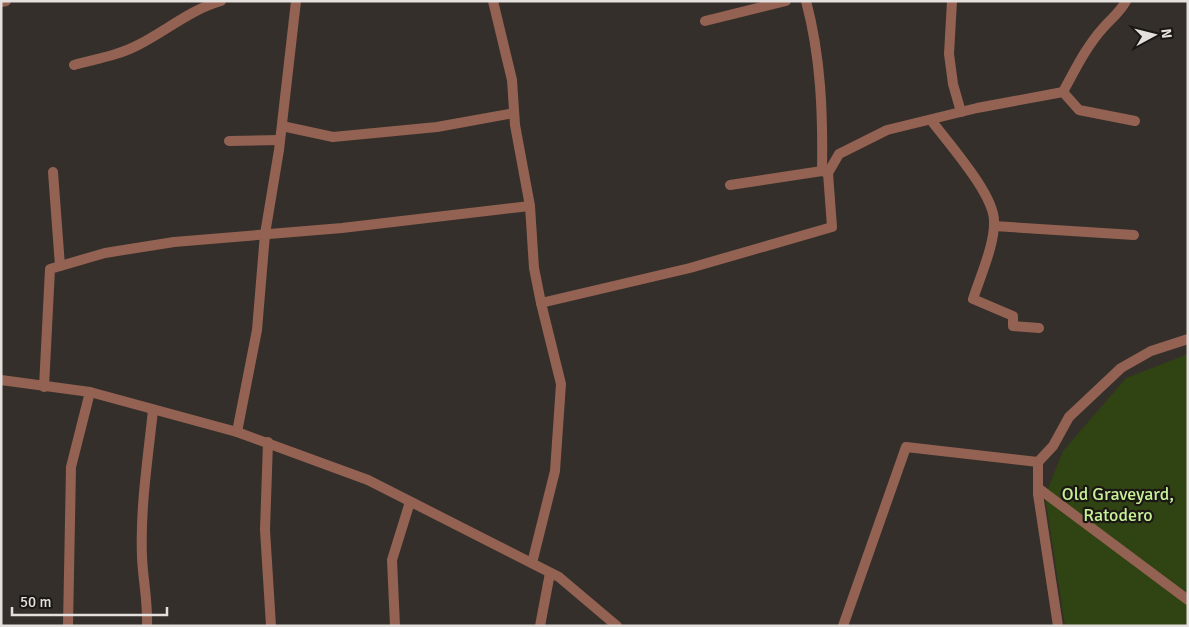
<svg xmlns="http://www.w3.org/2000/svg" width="1189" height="627" viewBox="0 0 1189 627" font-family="Signika,sans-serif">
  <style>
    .green { fill: #304313 }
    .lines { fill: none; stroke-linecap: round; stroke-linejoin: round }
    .minor { stroke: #936252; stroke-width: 10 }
    .tertiary { stroke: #936252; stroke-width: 10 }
    .labels { text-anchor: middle; stroke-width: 4.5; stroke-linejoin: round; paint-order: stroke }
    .park-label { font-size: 18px; fill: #c8f096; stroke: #1a1715 }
  </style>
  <rect width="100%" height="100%" fill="#342f2a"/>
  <polygon class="green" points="1188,354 1188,626 1065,626 1045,496 1063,451 1126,378"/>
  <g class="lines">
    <g class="minor">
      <polyline points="493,1 512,80 515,125 530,206 534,268 541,303"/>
      <path d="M806,1C821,57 823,114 822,171L828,173"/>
      <polyline points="952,1 949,54 953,84 961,112"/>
      <polyline points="1,2 6,1"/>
      <polyline points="705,21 786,1"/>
      <path d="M74,65C96,59 120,55 140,44C167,30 192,9 221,1"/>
      <polyline points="1063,92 1079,110 1135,121"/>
      <path d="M931,120C948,143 994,194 994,221C995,244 980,277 973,299L1013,316V326L1039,328"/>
      <polyline points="282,126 333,137 437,127 514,113"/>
      <polyline points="229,141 280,140"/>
      <polyline points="53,172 60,266"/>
      <polyline points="730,185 822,171"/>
      <polyline points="994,226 1134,235"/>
      <polyline points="44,387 50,269 105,253 174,242 342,228 530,206"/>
      <polyline points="237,432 257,330 265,234 279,150 296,1"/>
      <polyline points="268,442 265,530 271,626"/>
      <polyline points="1038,488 1188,600"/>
      <path d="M532,563L555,471L561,384L541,303L690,268L832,227L828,173L839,154L887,130L977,108L1063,92C1075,70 1086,47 1103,28C1111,19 1120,12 1126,1"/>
      <polyline points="68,626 71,467 90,392"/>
      <path d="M147,626C148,602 143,580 142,557C140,508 148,458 153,410"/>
      <polyline points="395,626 392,560 410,502"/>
      <polyline points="540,626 550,573"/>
      <polyline points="843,626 906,447 1038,462"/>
      <polyline points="1058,626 1038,494 1038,462 1053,446 1069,417 1121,368 1151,351 1188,339"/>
    </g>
    <polyline class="tertiary" points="1,380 90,392 237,432 368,480 559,577 617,626"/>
  </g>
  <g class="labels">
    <g class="park-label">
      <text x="1118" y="500">Old Graveyard,<tspan x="1118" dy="21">Ratodero</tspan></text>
    </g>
  </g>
  <rect width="1189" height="627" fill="none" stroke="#e3e0dd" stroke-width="5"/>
  <g transform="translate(1154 35) rotate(83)" stroke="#1a1715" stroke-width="4" paint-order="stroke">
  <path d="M0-4L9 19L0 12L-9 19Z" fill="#e3e0dd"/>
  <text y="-8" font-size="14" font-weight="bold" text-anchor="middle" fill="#e3e0dd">N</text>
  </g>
  <path d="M12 607v8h155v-8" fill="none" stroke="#e3e0dd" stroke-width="2.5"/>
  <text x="20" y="607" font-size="15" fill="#e3e0dd" stroke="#1a1715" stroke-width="4" paint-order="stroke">50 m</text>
</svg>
